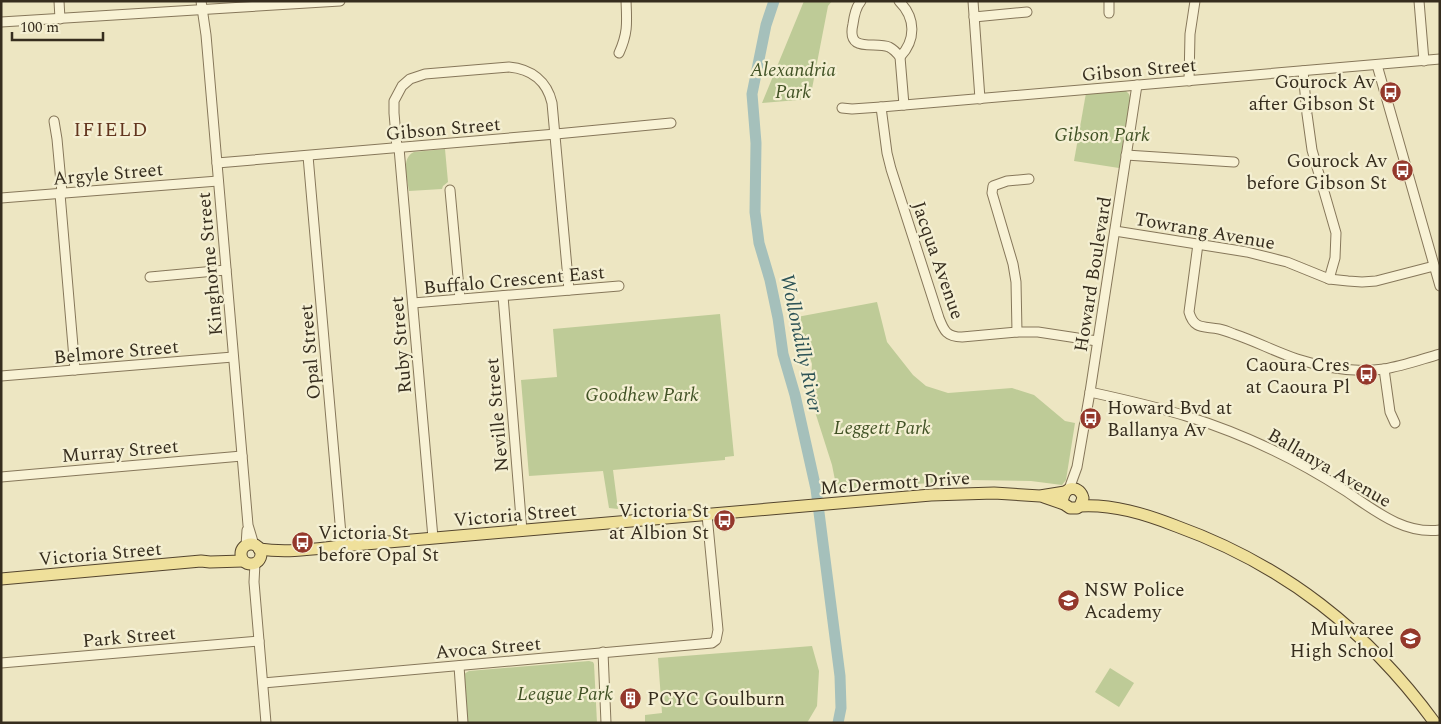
<svg xmlns="http://www.w3.org/2000/svg" width="1441" height="724" viewBox="0 0 1441 724" font-family="Spectral,serif">
  <style>
    .green { fill: #becb97 }
    .lines { fill: none; stroke-linecap: round; stroke-linejoin: round }
    .river { stroke: #a5c0bb; stroke-width: 11 }
    .minor-casing { stroke: #86775a; stroke-width: 11 }
    .major-casing { stroke: #54452e; stroke-width: 13 }
    .minor { stroke: #f8f2d5; stroke-width: 9 }
    .major { stroke: #efe09b; stroke-width: 11 }
    .labels { text-anchor: middle; stroke-width: 4.5; stroke-linejoin: round; paint-order: stroke }
    .park-label { font-size: 19px; font-style: italic; fill: #415225; stroke: #f4efd2 }
    .street-label { font-size: 19px; fill: #362d1e; stroke: #f4efd2 }
    .poi-label { font-size: 19px; fill: #362d1e; stroke: #f4efd2; text-anchor: end }
    .neighbourhood-label { font-size: 20px; letter-spacing: 1px; fill: #62351e; stroke: #f4efd2 }
    .water-label { font-size: 20px; font-style: italic; fill: #2d5356; stroke: #f4efd2 }
  </style>
  <rect width="100%" height="100%" fill="#ede6c2"/>
  <g class="green">
    <polygon points="804,1 832,1 828,6 810,99 762,103"/>
    <polygon points="1125,90 1129,94 1130,98 1119,168 1074,161 1086,93"/>
    <path d="M445,149L448,182L443,186L442,189L409,191C408,180 400,158 414,152Z"/>
    <polygon points="877,302 887,342 913,375 926,386 948,393 1012,388 1034,395 1065,421 1075,423 1066,480 1062,485 1031,481 970,480 837,490 832,465 810,396 812,364 797,317"/>
    <polygon points="720,314 734,456 725,457 725,460 613,470 618,509 609,508 603,471 529,476 521,380 557,377 553,329"/>
    <polygon points="812,646 819,671 817,706 807,723 645,723 645,715 662,713 658,658"/>
    <polygon points="589,661 593,662 594,664 597,723 466,723 462,679 464,674 469,671"/>
    <polygon points="1110,668 1134,683 1119,707 1095,692"/>
  </g>
  <g class="lines">
    <polyline class="river" points="774,1 766,25 752,94 756,143 755,212 759,243 770,280 778,318 783,354 795,395 816,489 840,676 841,708 838,723"/>
    <defs>
      <g id="minor">
        <polyline points="59,1 60,19"/>
        <polyline points="201,1 206,35 248,525 254,545"/>
        <path d="M861,1C856,7 854,16 853,24C846,54 875,41 889,47C893,49 897,53 900,57L904,105"/>
        <path d="M899,1C916,18 916,40 900,57"/>
        <polyline points="973,1 980,99"/>
        <polyline points="1419,1 1424,61"/>
        <polyline points="1109,13 1109,1"/>
        <polyline points="974,17 1027,12"/>
        <polyline points="1,22 340,1"/>
        <path d="M619,53C628,33 627,23 626,1"/>
        <polyline points="1377,65 1440,286"/>
        <polyline points="1303,71 1307,114 1312,150 1336,233 1335,258 1329,279"/>
        <polyline points="1189,81 1190,34 1195,1"/>
        <path d="M881,107L887,153L891,169L939,318C944,331 947,337 962,337L1017,332H1038L1097,341"/>
        <polyline points="842,108 852,109 881,107 1440,59"/>
        <polyline points="54,121 57,139 62,193"/>
        <path d="M397,148L394,113V101L402,86L410,79L425,74L509,67C531,69 547,81 552,103L569,290"/>
        <polyline points="399,148 433,538"/>
        <polyline points="1126,155 1234,162"/>
        <polyline points="308,156 342,546"/>
        <polyline points="217,163 556,134 671,123"/>
        <polyline points="450,190 460,299"/>
        <polyline points="60,194 75,370"/>
        <polyline points="1,198 218,181"/>
        <polyline points="1115,231 1247,252 1287,262 1329,279 1348,281 1362,282 1376,281 1434,266"/>
        <path d="M1198,244L1189,312C1194,330 1204,326 1219,329C1224,330 1229,332 1234,334C1255,341 1276,352 1297,359C1325,368 1355,373 1384,369C1403,366 1422,359 1440,354"/>
        <polyline points="150,277 226,270"/>
        <polyline points="503,296 522,531"/>
        <polyline points="413,303 619,286"/>
        <polyline points="1017,332 1016,282 1013,264 992,193 993,186 1007,181 1029,179"/>
        <polyline points="1384,369 1390,412 1395,423"/>
        <polyline points="1,376 233,357"/>
        <path d="M1090,392C1122,399 1154,406 1186,416C1241,433 1296,459 1344,490C1373,509 1403,535 1440,530"/>
        <polyline points="1,477 242,456"/>
        <polyline points="1069,489 1077,467 1090,392 1137,85"/>
        <polyline points="246,546 247,530"/>
        <polyline points="255,563 254,582 266,723"/>
        <polyline points="603,652 606,723"/>
        <polyline points="1,663 259,641"/>
        <polyline points="459,666 463,723"/>
        <polyline points="263,683 712,643 716,640 718,630 707,515"/>
      </g>
      <g id="major">
        <path d="M1044,497L1064,504L1070,508H1077L1080,506C1113,504 1145,514 1176,526C1284,565 1367,630 1435,723"/>
        <path d="M1063,498C1066,485 1080,486 1083,498L1080,506"/>
        <circle cx="251" cy="554" r="10"/>
        <path d="M259,549C288,553 313,549 342,546L931,495L994,493L1040,496L1065,492"/>
        <polyline points="1,579 201,561 210,562 243,561"/>
      </g>
    </defs>
    <use href="#minor" class="minor-casing"/>
    <use href="#major" class="major-casing"/>
    <use href="#minor" class="minor"/>
    <use href="#major" class="major"/>
  </g>
  <defs>
    <symbol id="bus-disc" viewBox="-11 -11 22 22"><circle r="9.5" fill="#94382b" stroke="#f4efd2"/><path d="M-5-6H5V4H4V6H2V4H-2V6H-4V4H-5ZM-3.5-4V0h7V-4ZM-3.5 1.2v1.5H-2V1.2ZM2 1.2v1.5H3.5V1.2Z" fill="#fff"/></symbol>
    <symbol id="university-disc" viewBox="-11 -11 22 22"><circle r="9.5" fill="#94382b" stroke="#f4efd2"/><path d="M0-5L7-2L0 1L-7-2ZM-4 1L0 2.5L4 1V4Q0 6-4 4Z" fill="#fff"/></symbol>
    <symbol id="school-disc" viewBox="-11 -11 22 22"><circle r="9.5" fill="#94382b" stroke="#f4efd2"/><path d="M0-5L7-2L0 1L-7-2ZM-4 1L0 2.5L4 1V4Q0 6-4 4Z" fill="#fff"/></symbol>
    <symbol id="building-disc" viewBox="-11 -11 22 22"><circle r="9.5" fill="#94382b" stroke="#f4efd2"/><path d="M-4-6H4V6H1V3H-1V6H-4ZM-2.5-4.3h1.7v1.8h-1.7ZM.8-4.3h1.7v1.8H.8ZM-2.5-1h1.7V.8h-1.7ZM.8-1h1.7V.8H.8Z" fill="#fff"/></symbol>
  </defs>
  <g fill-rule="evenodd">
    <use href="#bus-disc" x="1378" y="80" width="25" height="25"/>
    <use href="#bus-disc" x="1390" y="158" width="25" height="25"/>
    <use href="#bus-disc" x="1354" y="362" width="25" height="25"/>
    <use href="#bus-disc" x="1078" y="406" width="25" height="25"/>
    <use href="#bus-disc" x="712" y="508" width="25" height="25"/>
    <use href="#bus-disc" x="290" y="530" width="25" height="25"/>
    <use href="#university-disc" x="1056" y="588" width="25" height="25"/>
    <use href="#school-disc" x="1398" y="626" width="25" height="25"/>
    <use href="#building-disc" x="618" y="686" width="25" height="25"/>
  </g>
  <g class="labels">
    <g class="park-label">
      <text x="793" y="76">Alexandria<tspan x="793" dy="22">Park</tspan></text>
      <text x="1102" y="141">Gibson Park</text>
      <text x="642" y="401">Goodhew Park</text>
      <text x="882" y="434">Leggett Park</text>
      <text x="565" y="700">League Park</text>
    </g>
    <g class="street-label">
      <text transform="translate(1139 69) rotate(-5)" y="7">Gibson Street</text>
      <text transform="translate(443 128) rotate(-5)" y="7">Gibson Street</text>
      <text transform="translate(108 173) rotate(-5)" y="7">Argyle Street</text>
      <text transform="translate(1205 230) rotate(10)" y="7">Towrang Avenue</text>
      <text transform="translate(939 260) rotate(71)" y="7">Jacqua Avenue</text>
      <text transform="translate(209 264) rotate(-95)" y="7">Kinghorne Street</text>
      <text transform="translate(1092 274) rotate(-81)" y="7">Howard Boulevard</text>
      <text transform="translate(514 279) rotate(-5)" y="7">Buffalo Crescent East</text>
      <text transform="translate(400 345) rotate(-95)" y="7">Ruby Street</text>
      <text transform="translate(116 351) rotate(-5)" y="7">Belmore Street</text>
      <text transform="translate(309 352) rotate(-95)" y="7">Opal Street</text>
      <text transform="translate(496 415) rotate(-95)" y="7">Neville Street</text>
      <text transform="translate(120 450) rotate(-5)" y="7">Murray Street</text>
      <text transform="translate(1330 467) rotate(30)" y="7">Ballanya Avenue</text>
      <text transform="translate(895 482) rotate(-4)" y="7">McDermott Drive</text>
      <text transform="translate(515 514) rotate(-5)" y="7">Victoria Street</text>
      <text transform="translate(100 553) rotate(-5)" y="7">Victoria Street</text>
      <text transform="translate(129 636) rotate(-5)" y="7">Park Street</text>
      <text transform="translate(488 647) rotate(-5)" y="7">Avoca Street</text>
    </g>
    <g class="poi-label">
      <text x="1375" y="88">Gourock Av<tspan x="1375" dy="22">after Gibson St</tspan></text>
      <text x="1387" y="167">Gourock Av<tspan x="1387" dy="22">before Gibson St</tspan></text>
      <text x="1350" y="371">Caoura Cres<tspan x="1350" dy="22">at Caoura Pl</tspan></text>
      <text x="1107" y="414" text-anchor="start">Howard Bvd at<tspan x="1107" dy="22">Ballanya Av</tspan></text>
      <text x="709" y="517">Victoria St<tspan x="709" dy="22">at Albion St</tspan></text>
      <text x="318" y="539" text-anchor="start">Victoria St<tspan x="318" dy="22">before Opal St</tspan></text>
      <text x="1084" y="596" text-anchor="start">NSW Police<tspan x="1084" dy="22">Academy</tspan></text>
      <text x="1394" y="635">Mulwaree<tspan x="1394" dy="22">High School</tspan></text>
      <text x="647" y="705" text-anchor="start">PCYC Goulburn</text>
    </g>
    <g class="neighbourhood-label">
      <text x="111" y="136">IFIELD</text>
    </g>
    <g class="water-label">
      <text transform="translate(802 343) rotate(78)" y="7">Wollondilly River</text>
    </g>
  </g>
  <rect width="1441" height="724" fill="none" stroke="#362d1e" stroke-width="5"/>
  <path d="M12 32v8h91v-8" fill="none" stroke="#362d1e" stroke-width="2.5"/>
  <text x="20" y="32" font-size="15" fill="#362d1e" stroke="#f4efd2" stroke-width="4" paint-order="stroke">100 m</text>
</svg>
